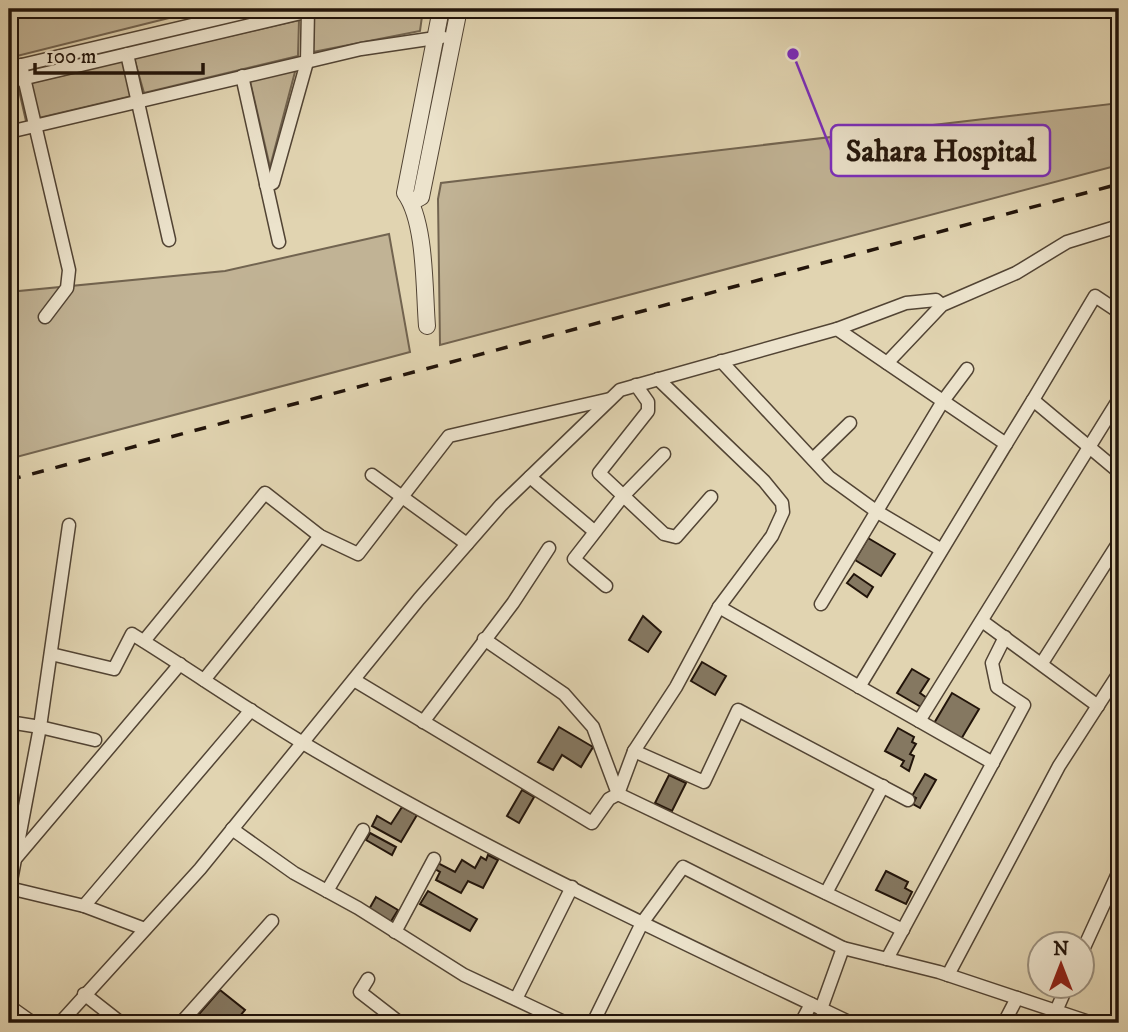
<svg xmlns="http://www.w3.org/2000/svg" width="1128" height="1032" viewBox="0 0 1128 1032" font-family="'IM FELL DW Pica',serif">
  <style>
    .green { fill: #c1b395; stroke: #726450; stroke-width: 2 }
    .building { fill: #857861; stroke: #22140a; stroke-width: 2 }
    .lines { fill: none; stroke-linecap: round; stroke-linejoin: round }
    .minor-casing { stroke: #524434; stroke-width: 15 }
    .tertiary-casing { stroke: #524434; stroke-width: 18 }
    .minor { stroke: #ece3cc; stroke-width: 12 }
    .tertiary { stroke: #ece3cc; stroke-width: 16 }
    .rail { stroke: #22140a; stroke-width: 3.5; stroke-dasharray: 12 12; stroke-linecap: butt }
    .leader { fill: none; stroke: #7b2cbf; stroke-width: 2.5 }
    .callout-dot { fill: #7b2cbf; stroke: #ece3cc; stroke-width: 2.5 }
    .callout { fill: #ece3cc; stroke: #7b2cbf; stroke-width: 2.5 }
    .callout-label { font-size: 30px; text-anchor: middle; font-weight: bold; fill: #22140a }
  </style>
  <rect width="100%" height="100%" fill="#e1d4b1"/>
  <filter id="stains"><feTurbulence type="fractalNoise" baseFrequency=".00286" numOctaves="4"/><feColorMatrix values="0 0 0 0 .2 0 0 0 0 .09 0 0 0 0 .02 0 0 0 .5 -.17"/></filter>
  <radialGradient id="worn" r=".72"><stop offset=".6" stop-color="#630" stop-opacity="0"/><stop offset="1" stop-color="#630" stop-opacity=".3"/></radialGradient>
  <g class="green">
    <polygon points="9,9 205,9 9,58"/>
    <polygon points="347,9 423,9 420,31 313,52 314,16"/>
    <polygon points="299,20 298,56 144,93 134,58"/>
    <polygon points="123,61 132,96 26,121 18,86"/>
    <polygon points="296,68 270,167 250,81"/>
    <polygon points="1119,103 1119,165 440,345 438,199 441,183"/>
    <polygon points="389,234 410,352 9,459 9,292 225,271"/>
  </g>
  <g class="building">
    <polygon points="868,538 895,554 881,576 855,560"/>
    <polygon points="854,574 873,587 867,597 847,583"/>
    <polygon points="643,616 661,632 648,652 629,640"/>
    <polygon points="702,662 726,676 715,695 691,681"/>
    <polygon points="912,669 929,679 920,693 927,698 921,707 897,693"/>
    <polygon points="952,693 979,709 960,741 933,725"/>
    <polygon points="559,727 593,747 581,767 562,755 553,770 538,762"/>
    <polygon points="898,728 914,737 912,742 916,744 910,754 914,756 909,771 901,766 904,761 885,751"/>
    <polygon points="925,774 936,780 920,808 913,804 916,798 912,796"/>
    <polygon points="669,775 686,783 672,811 655,803"/>
    <polygon points="522,790 534,797 519,823 507,816"/>
    <polygon points="402,807 417,815 401,842 372,826 377,816 391,824"/>
    <polygon points="370,833 396,847 392,855 366,840"/>
    <polygon points="488,855 498,860 483,888 468,881 461,893 436,880 440,872 435,869 438,863 455,872 462,860 475,868 481,857 486,860"/>
    <polygon points="886,871 908,882 905,888 912,892 906,904 876,890"/>
    <polygon points="428,891 477,919 470,931 420,904"/>
    <polygon points="376,897 398,910 390,923 368,911"/>
    <polygon points="220,990 245,1010 235,1022 229,1018 224,1023 210,1023 199,1014"/>
  </g>
  <g class="lines">
    <defs>
      <g id="minor">
        <polyline points="127,54 169,240"/>
        <polyline points="21,65 69,270 67,288 45,317"/>
        <polyline points="9,68 260,9"/>
        <polyline points="242,76 279,242"/>
        <polyline points="9,82 318,9"/>
        <polyline points="9,132 361,49 442,37"/>
        <polyline points="266,185 273,183 307,62 308,9"/>
        <polyline points="837,329 906,303 936,300 942,305"/>
        <polyline points="721,361 829,477 876,511 940,549"/>
        <polyline points="887,363 942,305 1016,273 1067,242 1119,226"/>
        <polyline points="636,385 648,402 648,411 599,473 664,534 676,537 711,497"/>
        <polyline points="1033,400 1095,296 1119,312"/>
        <polyline points="813,459 850,423"/>
        <polyline points="372,475 467,544"/>
        <polyline points="530,477 594,531"/>
        <polyline points="606,586 574,559 623,496 664,454"/>
        <polyline points="821,604 943,401 967,369"/>
        <polyline points="719,607 993,763"/>
        <polyline points="982,621 1098,706"/>
        <polyline points="484,639 564,694 593,727 618,794 634,751 676,687 719,607 772,536 783,512 782,503 764,481 658,379"/>
        <polyline points="144,641 265,493 320,536 358,554 449,436 610,399"/>
        <path d="M51,654L114,669L132,634C190,670 245,708 303,743C479,848 667,935 851,1023"/>
        <polyline points="1042,663 1119,542"/>
        <polyline points="204,680 320,536"/>
        <polyline points="354,680 592,823 609,799 618,794 903,930"/>
        <polyline points="859,687 1006,444"/>
        <polyline points="919,721 1119,399"/>
        <polyline points="9,722 40,727 69,525"/>
        <polyline points="423,722 513,603 549,548"/>
        <polyline points="634,751 704,782 738,710 908,800"/>
        <polyline points="232,829 294,873 358,908 464,975 566,1023"/>
        <polyline points="16,858 180,664"/>
        <polyline points="9,888 84,906 145,929"/>
        <polyline points="9,891 40,727 95,740"/>
        <polyline points="327,891 363,830"/>
        <polyline points="826,893 883,786"/>
        <polyline points="84,906 251,710"/>
        <polyline points="395,932 434,859"/>
        <polyline points="1082,952 1119,871"/>
        <polyline points="887,959 1024,705 997,687 992,663 1005,637"/>
        <polyline points="948,975 1059,766 1119,673"/>
        <polyline points="368,979 360,992 400,1023"/>
        <polyline points="84,994 121,1023"/>
        <polyline points="516,999 572,887"/>
        <polyline points="9,1006 33,1023"/>
        <polyline points="821,1009 843,948 939,972 1092,1023"/>
        <polyline points="1056,1011 1067,986"/>
        <polyline points="60,1023 200,869 419,599 501,505 620,390 837,329 1006,444 1033,400 1119,472"/>
        <polyline points="181,1023 272,921"/>
        <polyline points="593,1023 642,923 683,867 843,948"/>
        <polyline points="801,1023 811,1004"/>
        <polyline points="1004,1023 1017,998"/>
      </g>
      <g id="tertiary">
        <polyline points="412,202 421,197 459,9"/>
        <path d="M427,326C424,290 426,222 405,193L441,9"/>
      </g>
    </defs>
    <use href="#minor" class="minor-casing"/>
    <use href="#tertiary" class="tertiary-casing"/>
    <use href="#minor" class="minor"/>
    <use href="#tertiary" class="tertiary"/>
    <polyline class="rail" points="9,480 1119,184"/>
  </g>
  <path class="leader" d="M793 54L831 150"/>
  <circle class="callout-dot" cx="793" cy="54" r="7"/>
  <rect class="callout" x="831" y="125" width="219" height="51" rx="7"/>
  <g class="callout-label">
    <text x="941" y="161">Sahara Hospital</text>
  </g>
  <rect width="1128" height="1032" fill="none" stroke="#e1d4b1" stroke-width="35"/>
  <rect x="10" y="10" width="1107" height="1011" fill="none" stroke="#22140a" stroke-width="3.5"/>
  <rect x="18" y="18" width="1093" height="997" fill="none" stroke="#22140a" stroke-width="2"/>
  <g transform="translate(1061 965)"><circle r="33" fill="#ece3cc" stroke="#9b907e" stroke-width="2"/>
  <path d="M0-5L12 26L0 18L-12 26Z" fill="#8f2418"/>
  <text y="-10" font-size="19" font-weight="bold" text-anchor="middle" fill="#22140a">N</text>
  </g>
  <path d="M35 63v10h168v-10" fill="none" stroke="#22140a" stroke-width="3.5"/>
  <text x="46" y="63" font-size="21" fill="#22140a" stroke="#ece3cc" stroke-width="5" paint-order="stroke">100 m</text>
  <rect width="100%" height="100%" filter="url(#stains)"/>
  <rect width="100%" height="100%" fill="url(#worn)"/>
</svg>
